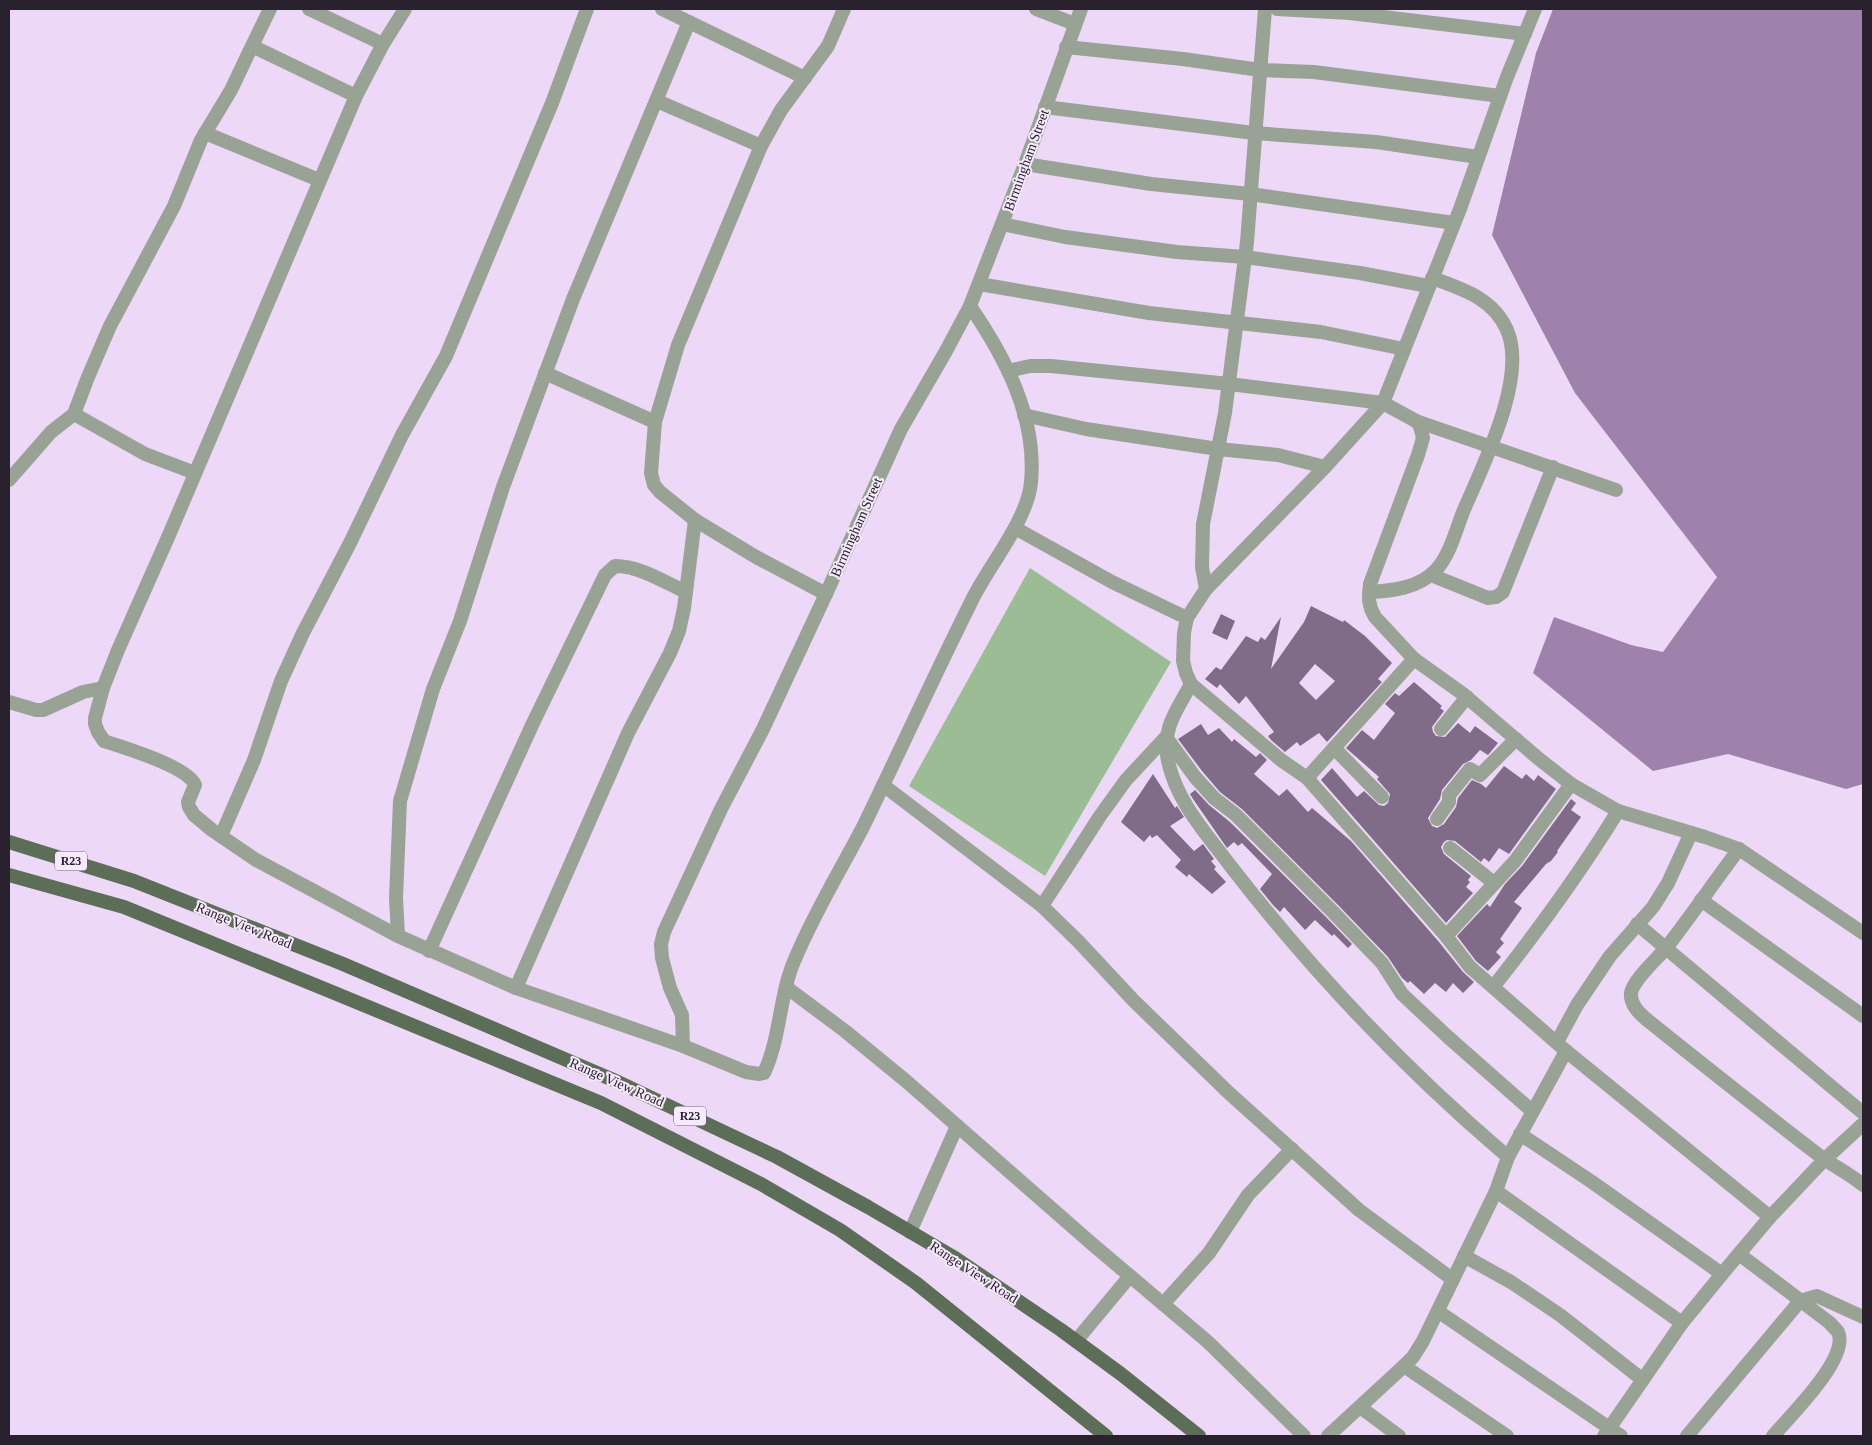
<svg xmlns="http://www.w3.org/2000/svg" width="1872" height="1445" viewBox="0 0 1872 1445" font-family="Georgia,serif">
  <style>
    .green { fill: #9bbc94 }
    .water { fill: #9f82ab }
    .building { fill: #806c88; fill-rule: evenodd }
    .lines { fill: none; stroke-linecap: round; stroke-linejoin: round }
    .minor { stroke: #98a396; stroke-width: 14 }
    .primary { stroke: #5c6e58; stroke-width: 14 }
    .labels { text-anchor: middle; stroke-width: 4; stroke-linejoin: round; paint-order: stroke }
    .shield { fill: #f6e9fc; stroke: #665d6b; stroke-width: 1 }
    .shield-label { font-size: 12px; font-weight: bold; fill: #29212d }
    .street-label { font-size: 14px; fill: #29212d; stroke: #f6e9fc }
  </style>
  <rect width="100%" height="100%" fill="#eed8f7"/>
  <polygon class="green" points="1030,568 1171,662 1045,876 909,786"/>
  <polygon class="water" points="1553,9 1863,9 1863,784 1846,789 1728,754 1653,771 1533,673 1554,617 1631,645 1663,652 1717,577 1575,393 1492,235 1536,53"/>
  <g class="building">
    <path d="M1311,606L1343,622L1344,620L1365,636L1392,663L1378,679L1382,682L1327,742L1319,733L1300,746L1297,742L1285,752L1271,740L1268,736L1274,732L1246,696L1239,704L1220,684L1217,688L1205,679L1216,667L1221,670L1246,636L1258,642L1261,637L1265,640L1281,617L1271,669L1304,622ZM1315,664L1335,681L1316,700L1299,683Z"/>
    <polygon points="1221,614 1235,621 1227,640 1212,633"/>
    <polygon points="1414,682 1442,706 1440,708 1444,711 1432,727 1433,732 1436,736 1445,737 1458,723 1470,733 1475,726 1498,743 1488,755 1480,750 1471,760 1463,764 1442,790 1440,799 1428,818 1432,826 1437,828 1444,824 1456,807 1458,798 1472,780 1481,784 1486,788 1504,766 1522,779 1526,774 1534,781 1538,775 1556,789 1509,854 1499,848 1489,862 1484,858 1481,862 1455,841 1447,840 1444,842 1441,847 1444,854 1471,876 1468,880 1470,882 1466,887 1473,893 1446,923 1321,780 1332,768 1357,797 1364,791 1379,805 1384,806 1388,803 1390,794 1377,779 1379,777 1346,748 1362,730 1374,740 1395,713 1385,704 1395,693 1399,696"/>
    <polygon points="1201,724 1208,735 1219,728 1232,742 1234,739 1256,757 1260,753 1267,760 1254,774 1279,796 1287,789 1308,812 1312,808 1351,841 1439,942 1463,972 1474,982 1463,993 1453,983 1446,992 1435,983 1424,994 1410,981 1408,983 1402,978 1388,957 1339,906 1242,809 1220,792 1202,771 1178,739"/>
    <polygon points="1153,774 1175,808 1177,806 1184,817 1170,826 1194,851 1203,844 1214,859 1211,861 1216,867 1214,869 1226,882 1212,894 1189,874 1187,877 1175,867 1181,860 1157,835 1152,838 1150,835 1144,842 1121,822"/>
    <polygon points="1195,790 1209,805 1230,822 1327,918 1352,944 1348,948 1334,934 1332,936 1315,920 1305,930 1284,907 1280,912 1273,905 1260,889 1272,874 1242,843 1238,846 1234,842 1227,848 1193,799 1190,794"/>
    <polygon points="1571,799 1576,803 1571,810 1581,817 1557,851 1558,852 1551,861 1546,864 1514,902 1522,908 1500,939 1504,943 1496,952 1501,957 1488,971 1476,961 1457,936 1487,904 1490,907 1505,884 1522,866"/>
  </g>
  <g class="lines">
    <g class="minor">
      <polyline points="270,9 252,46 356,96"/>
      <polyline points="309,9 383,44"/>
      <path d="M405,9L383,44L356,96L169,535L118,650L103,688L95,718V724L98,732L104,741C123,747 188,767 195,785L188,802L189,807L194,815L212,830L256,860L398,936L516,988L683,1046L746,1072L759,1074L764,1073C781,1037 779,995 795,959C814,913 840,871 863,827C900,751 935,674 973,598C990,564 1028,519 1031,482C1037,417 1005,357 970,306"/>
      <polyline points="662,9 805,78"/>
      <polyline points="1036,9 1075,24"/>
      <polyline points="1277,9 1350,13 1525,34"/>
      <polyline points="1535,9 1507,77 1460,209 1383,403 1325,467 1206,589 1187,618 1184,633 1183,661 1186,673 1191,684 1281,760 1307,778 1446,936 1470,967 1566,1051 1770,1217"/>
      <polyline points="1066,47 1183,59 1260,70 1314,72 1500,96"/>
      <polyline points="657,101 761,146"/>
      <polyline points="1045,107 1254,133 1376,142 1478,157"/>
      <polyline points="205,133 319,180"/>
      <polyline points="1025,164 1151,184 1250,194 1454,223"/>
      <polyline points="1002,224 1065,237 1177,252 1245,257 1360,273 1428,286"/>
      <polyline points="979,284 1149,313 1321,332 1404,349"/>
      <polyline points="1008,371 1030,366 1051,366 1229,384 1383,403 1416,421 1420,426 1423,438 1418,455 1370,584 1369,600 1371,609 1375,617 1414,659 1463,694 1539,759 1571,784 1618,811 1705,837 1739,849 1863,933"/>
      <polyline points="545,373 655,422"/>
      <polyline points="74,414 88,377 110,326 174,206 201,140 231,90 252,46"/>
      <polyline points="1024,415 1086,429 1218,449 1278,455 1325,467"/>
      <polyline points="1416,421 1616,490"/>
      <polyline points="9,480 51,432 74,414 145,454 195,473"/>
      <polyline points="1015,528 1112,582 1187,618"/>
      <polyline points="1431,575 1488,598 1496,597 1503,592 1553,467"/>
      <polyline points="1206,589 1202,567 1203,524 1225,413 1247,242 1265,9"/>
      <path d="M1369,592C1392,591 1419,588 1436,570C1450,555 1456,530 1463,512C1482,467 1528,378 1507,330C1493,298 1462,289 1432,278"/>
      <polyline points="826,594 756,557 695,520 660,492 654,485 651,473 655,422 678,345 761,146 781,110 828,46 844,9"/>
      <path d="M1191,684C1177,710 1161,729 1168,761C1177,802 1205,832 1229,864C1310,969 1407,1071 1508,1157"/>
      <polyline points="9,702 36,710 43,710 83,692 103,688"/>
      <polyline points="1441,729 1467,697"/>
      <polyline points="1334,748 1382,797"/>
      <polyline points="1307,778 1414,659"/>
      <polyline points="883,785 1042,906 1079,942 1134,1001 1229,1093 1359,1210 1452,1279"/>
      <polyline points="1437,819 1449,802 1449,795 1470,769 1480,775 1516,739"/>
      <polyline points="221,836 254,760 281,681 303,633 350,543 402,435 446,356 552,103 587,9"/>
      <polyline points="1450,848 1494,883"/>
      <path d="M1739,849C1714,882 1691,916 1666,948C1657,959 1633,980 1631,993C1630,1004 1638,1012 1646,1019C1702,1064 1759,1109 1816,1153C1831,1165 1849,1173 1863,1185"/>
      <polyline points="1701,900 1863,1016"/>
      <polyline points="1042,906 1100,816 1126,780 1166,737 1195,777 1214,798 1236,815 1333,912 1382,963 1402,994 1448,1037 1532,1111"/>
      <polyline points="1637,924 1863,1113"/>
      <polyline points="398,936 396,898 400,801 433,689 460,621 503,487 573,299 689,22"/>
      <polyline points="1446,936 1515,861 1571,784"/>
      <path d="M429,951L533,723L605,575L615,566C640,566 664,582 686,592"/>
      <path d="M1494,986C1539,929 1580,873 1618,811"/>
      <polyline points="786,987 845,1031 906,1081 1091,1243 1208,1342 1304,1436"/>
      <polyline points="516,988 628,733 670,653 679,631 684,608 695,520"/>
      <polyline points="1557,1042 1577,1005 1610,956 1653,907 1668,883 1691,833"/>
      <polyline points="683,1046 682,1015 670,988 662,958 661,944 664,932 721,809 763,729 826,594 901,429 946,351 970,306 1025,164 1081,9"/>
      <polyline points="1520,1134 1592,1182 1722,1274"/>
      <polyline points="1496,1191 1682,1323"/>
      <polyline points="910,1232 957,1126"/>
      <path d="M1739,1254L1830,1323C1832,1326 1836,1329 1838,1332C1850,1358 1789,1417 1773,1436"/>
      <polyline points="1464,1256 1511,1282 1560,1315 1643,1380"/>
      <polyline points="1163,1304 1209,1253 1248,1195 1292,1149"/>
      <polyline points="1439,1312 1621,1436"/>
      <polyline points="1076,1341 1130,1276"/>
      <polyline points="1404,1366 1507,1436"/>
      <polyline points="1360,1407 1399,1436"/>
      <polyline points="1328,1436 1404,1366 1413,1357 1423,1341 1496,1191 1508,1157 1566,1051"/>
      <polyline points="1604,1436 1682,1323 1722,1274 1770,1217 1824,1160 1863,1124"/>
      <polyline points="1687,1436 1800,1301 1817,1296 1863,1317"/>
    </g>
    <g class="primary">
      <polyline points="9,842 134,881 343,964 618,1082 777,1157 868,1207 955,1258 1061,1330 1121,1374 1199,1436"/>
      <polyline points="9,875 124,907 332,992 601,1103 761,1184 840,1230 916,1283 1106,1436"/>
    </g>
  </g>
  <g class="labels">
    <g class="shield">
      <rect x="55" y="851.5" width="32" height="19" rx="4"/>
      <rect x="674" y="1106.5" width="32" height="19" rx="4"/>
    </g>
    <g class="shield-label">
      <text x="71" y="865">R23</text>
      <text x="690" y="1120">R23</text>
    </g>
    <g class="street-label">
      <text transform="translate(1026 160) rotate(-70)" y="5">Birmingham Street</text>
      <text transform="translate(856 527) rotate(-66)" y="5">Birmingham Street</text>
      <text transform="translate(244 925) rotate(22)" y="5">Range View Road</text>
      <text transform="translate(617 1082) rotate(24)" y="5">Range View Road</text>
      <text transform="translate(974 1272) rotate(33)" y="5">Range View Road</text>
    </g>
  </g>
  <rect width="1872" height="1445" fill="none" stroke="#29212d" stroke-width="20"/>
</svg>
